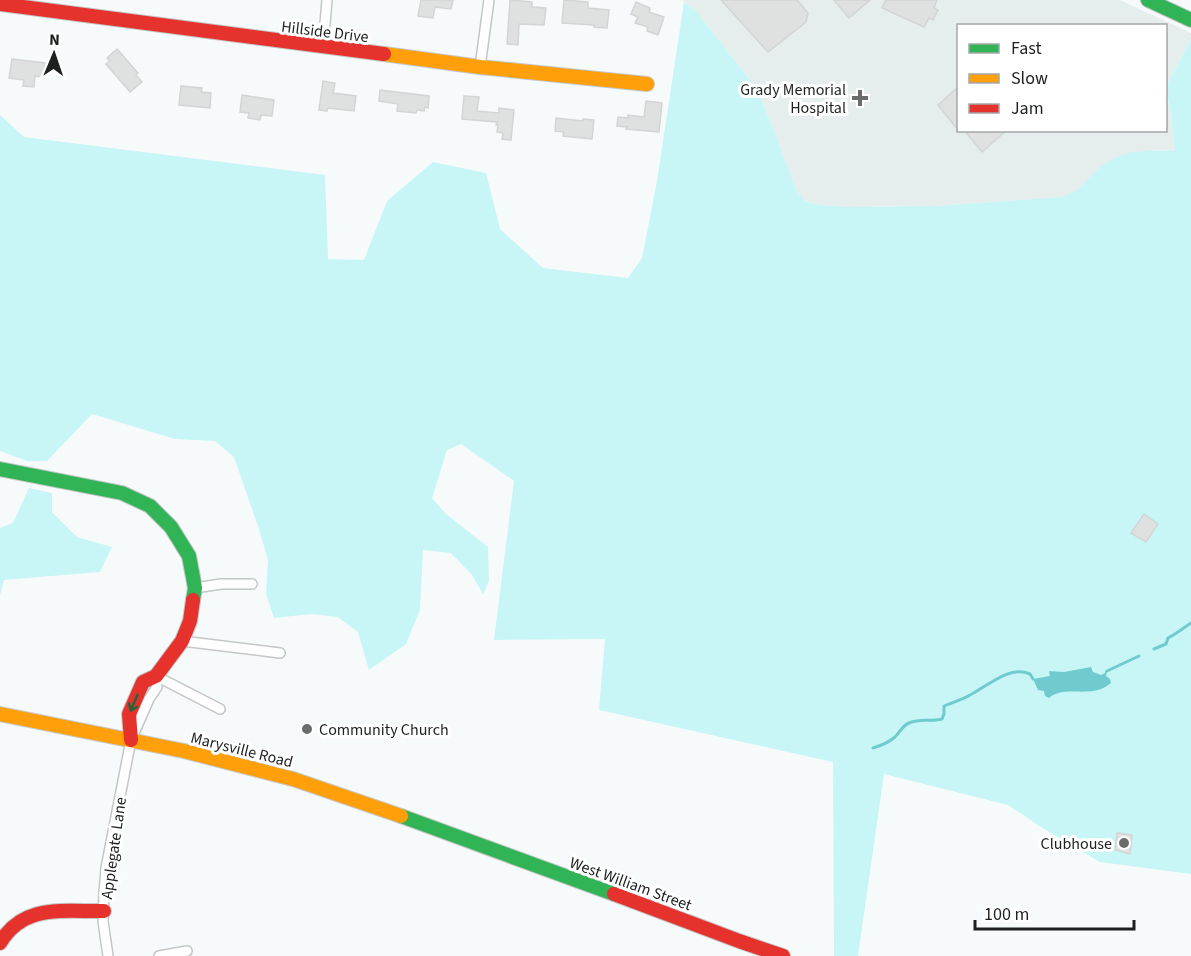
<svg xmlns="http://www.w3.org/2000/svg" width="1191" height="956" viewBox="0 0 1191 956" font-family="'Source Sans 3',sans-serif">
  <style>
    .built { fill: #e5eded }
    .green { fill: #c8f6f7 }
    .water { fill: #70cbce }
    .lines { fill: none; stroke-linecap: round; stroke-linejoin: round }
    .stream { stroke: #70cbce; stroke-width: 3 }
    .building { fill: #dfe1e1; stroke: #d3d5d5; stroke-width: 1.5 }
    .street-casing { stroke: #c5c7c7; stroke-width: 12 }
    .fast-casing { stroke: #c5c7c7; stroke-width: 16 }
    .slow-casing { stroke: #c5c7c7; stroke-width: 16 }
    .jam-casing { stroke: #c5c7c7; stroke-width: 16 }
    .street { stroke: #fefefe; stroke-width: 9 }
    .fast { stroke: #30b455; stroke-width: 14 }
    .slow { stroke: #ff9f0a; stroke-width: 14 }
    .jam { stroke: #e5322d; stroke-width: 14 }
    .oneway { stroke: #266338 }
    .poi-dot { fill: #6a6c6c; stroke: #fff; stroke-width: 2 }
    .labels { text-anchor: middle; stroke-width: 6; stroke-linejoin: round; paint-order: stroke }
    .street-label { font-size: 16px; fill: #1e2020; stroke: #fff }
    .poi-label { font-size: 16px; fill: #1e2020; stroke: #fff; text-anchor: end }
  </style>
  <rect width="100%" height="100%" fill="#f7fafa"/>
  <polygon class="built" points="682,0 1120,0 1191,33 1191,39 1166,87 1166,26 958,26 958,130 1166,130 1166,89 1171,115 1175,151 1152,150 1085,183 1072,194 1062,197 936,206 848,207 819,205 805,201 797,191 758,90 696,11"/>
  <g class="green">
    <path d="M684,2L696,11L758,90L797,191L805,201L819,205L848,207L936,206L1062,197C1085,190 1088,175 1106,163C1125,149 1152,150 1175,151L1171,115L1166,87L1191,39V874L1100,862L1041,827L1008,805L884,774L858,956H834L833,762L599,710L605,639L494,640L514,481L461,444L447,450L432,498L446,514L488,547L489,581L483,594L472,575L451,553L423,550L420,610L406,644L369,670L358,632L338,617L311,614L274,618L266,594L268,560L259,529L234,457L215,441L175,439L92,414L47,461H27L0,451V115L24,137L325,175L328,259L364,260L387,201L433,162L486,173L500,229L543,268L628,278L642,258L657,181Z"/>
    <polygon points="29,488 52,493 52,512 77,537 112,547 100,572 4,580 0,595 0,528 13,523"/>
  </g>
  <path class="water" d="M1091,667L1093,672L1101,675L1105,673V671H1107L1106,676L1110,679L1111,683C1092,700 1065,684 1049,698L1045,696L1044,691L1038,690L1033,679L1050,676L1049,671L1064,672Z"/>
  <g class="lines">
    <g class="stream">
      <polyline points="1154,649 1166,644 1168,638 1175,634 1191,623"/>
      <polyline points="1107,671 1139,656"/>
      <path d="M873,748C880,746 889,742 895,737C900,732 902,726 909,723C920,718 931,722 942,719L944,714V706C953,702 962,700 970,695C988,686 1009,665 1030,674L1033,679"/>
    </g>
  </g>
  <g class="building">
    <polygon points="421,0 453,0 451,9 435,7 433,18 418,16"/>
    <polygon points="510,0 532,2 532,7 546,8 544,25 519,24 518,45 507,44"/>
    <polygon points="564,0 588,2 588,8 609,10 607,28 594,27 594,25 562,23"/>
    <polygon points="721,0 797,0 808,13 806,22 768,52"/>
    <polygon points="834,0 870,0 849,18"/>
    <polygon points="886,0 937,0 934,8 938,10 933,20 929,18 924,27 882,8"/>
    <polygon points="636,2 650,8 649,12 664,17 658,35 647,31 648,27 635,23 638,17 631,14"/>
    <polygon points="117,49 138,73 136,75 142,82 130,92 106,64 110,61 107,58"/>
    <polygon points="12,59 45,63 43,77 35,76 34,87 23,86 24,80 9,78"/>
    <polygon points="323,81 335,83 333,93 356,96 354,111 328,108 327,111 319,110"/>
    <polygon points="181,86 202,88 201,92 211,93 210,108 179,105"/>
    <polygon points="958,87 958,130 938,105"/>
    <polygon points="380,90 429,96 428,108 425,107 424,111 417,110 416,113 397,111 398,104 379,101"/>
    <polygon points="242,95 274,100 272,116 261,115 260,120 248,118 249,113 240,112"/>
    <polygon points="464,96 479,97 477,111 499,113 499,108 514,110 511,140 502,139 503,133 497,132 498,125 496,125 497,122 462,119"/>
    <polygon points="646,101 662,103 659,132 626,129 627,127 617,126 618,117 628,118 628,115 644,117"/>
    <polygon points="556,118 583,121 583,119 594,120 592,139 563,136 564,132 555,131"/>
    <polygon points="964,130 1007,130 982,152"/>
    <polygon points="1144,514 1158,524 1146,542 1131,533"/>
    <polygon points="1117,833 1132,835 1130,854 1115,850"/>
  </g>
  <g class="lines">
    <defs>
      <g id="street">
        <polyline points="323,48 327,0"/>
        <polyline points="480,67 489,0"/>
        <polyline points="195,588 221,584 252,584"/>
        <polyline points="182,641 280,653"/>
        <polyline points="156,676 220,709"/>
        <polyline points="108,956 103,921 104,893 106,868 131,740 149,699 157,687 156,676"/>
        <polyline points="159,956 187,951"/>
      </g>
      <g id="fast">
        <polyline points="1148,0 1191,20"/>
        <polyline points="0,469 122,493 150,506 171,527 189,556 195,588 193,600"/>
        <polyline points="401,816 614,894"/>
      </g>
      <g id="slow">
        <polyline points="384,54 480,67 647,84"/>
        <polyline points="0,714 184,751 293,779 401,816"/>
      </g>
      <g id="jam">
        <polyline points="0,4 384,54"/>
        <polyline points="131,740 129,714 143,682 156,676 182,641 190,621 193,600"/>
        <polyline points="614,894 739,941 783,956"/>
        <path d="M0,943C24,903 64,912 104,911"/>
      </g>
    </defs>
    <use href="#street" class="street-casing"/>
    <use href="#fast" class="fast-casing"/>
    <use href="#slow" class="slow-casing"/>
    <use href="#jam" class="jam-casing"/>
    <use href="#street" class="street"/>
    <use href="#fast" class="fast"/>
    <use href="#slow" class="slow"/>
    <use href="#jam" class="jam"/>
  </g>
  <defs><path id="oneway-shaft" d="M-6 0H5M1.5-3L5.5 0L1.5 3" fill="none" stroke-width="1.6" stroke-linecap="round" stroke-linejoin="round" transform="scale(1.5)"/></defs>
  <use class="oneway" href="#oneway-shaft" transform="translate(134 703) rotate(113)"/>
  <g class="poi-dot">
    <path d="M857 89h6v6h6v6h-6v6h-6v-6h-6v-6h6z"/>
    <circle cx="307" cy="729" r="6"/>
    <circle cx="1124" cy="843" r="6"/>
  </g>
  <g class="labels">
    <g class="street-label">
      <text transform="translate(325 31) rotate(7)" y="6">Hillside Drive</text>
      <text transform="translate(242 749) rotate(14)" y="6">Marysville Road</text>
      <text transform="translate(113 848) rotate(-82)" y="6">Applegate Lane</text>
      <text transform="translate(631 883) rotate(20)" y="6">West William Street</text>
    </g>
    <g class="poi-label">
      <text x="846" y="95">Grady Memorial<tspan x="846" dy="18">Hospital</tspan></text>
      <text x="319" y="735" text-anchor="start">Community Church</text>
      <text x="1112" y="849">Clubhouse</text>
    </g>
  </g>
  <rect x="957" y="24" width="210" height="108" fill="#ffffff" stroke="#a5a6a6" stroke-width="1.5"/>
  <rect x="969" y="44" width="30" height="9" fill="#30b455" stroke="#a5a6a6" stroke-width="1.5"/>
  <text x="1011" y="54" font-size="18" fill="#1e2020">Fast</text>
  <rect x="969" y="74" width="30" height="9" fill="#ff9f0a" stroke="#a5a6a6" stroke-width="1.5"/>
  <text x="1011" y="84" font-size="18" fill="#1e2020">Slow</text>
  <rect x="969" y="104" width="30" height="9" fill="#e5322d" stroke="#a5a6a6" stroke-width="1.5"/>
  <text x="1011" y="114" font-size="18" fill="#1e2020">Jam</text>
  <g transform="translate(54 54) rotate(2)" stroke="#ffffff" stroke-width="4.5" paint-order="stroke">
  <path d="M0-4.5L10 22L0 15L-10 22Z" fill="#1e2020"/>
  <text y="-9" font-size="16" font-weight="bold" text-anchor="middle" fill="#1e2020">N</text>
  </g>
  <path d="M975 920v9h159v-9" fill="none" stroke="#1e2020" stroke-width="3"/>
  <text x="984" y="920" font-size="18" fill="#1e2020" stroke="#ffffff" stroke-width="4.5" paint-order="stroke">100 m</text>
</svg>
